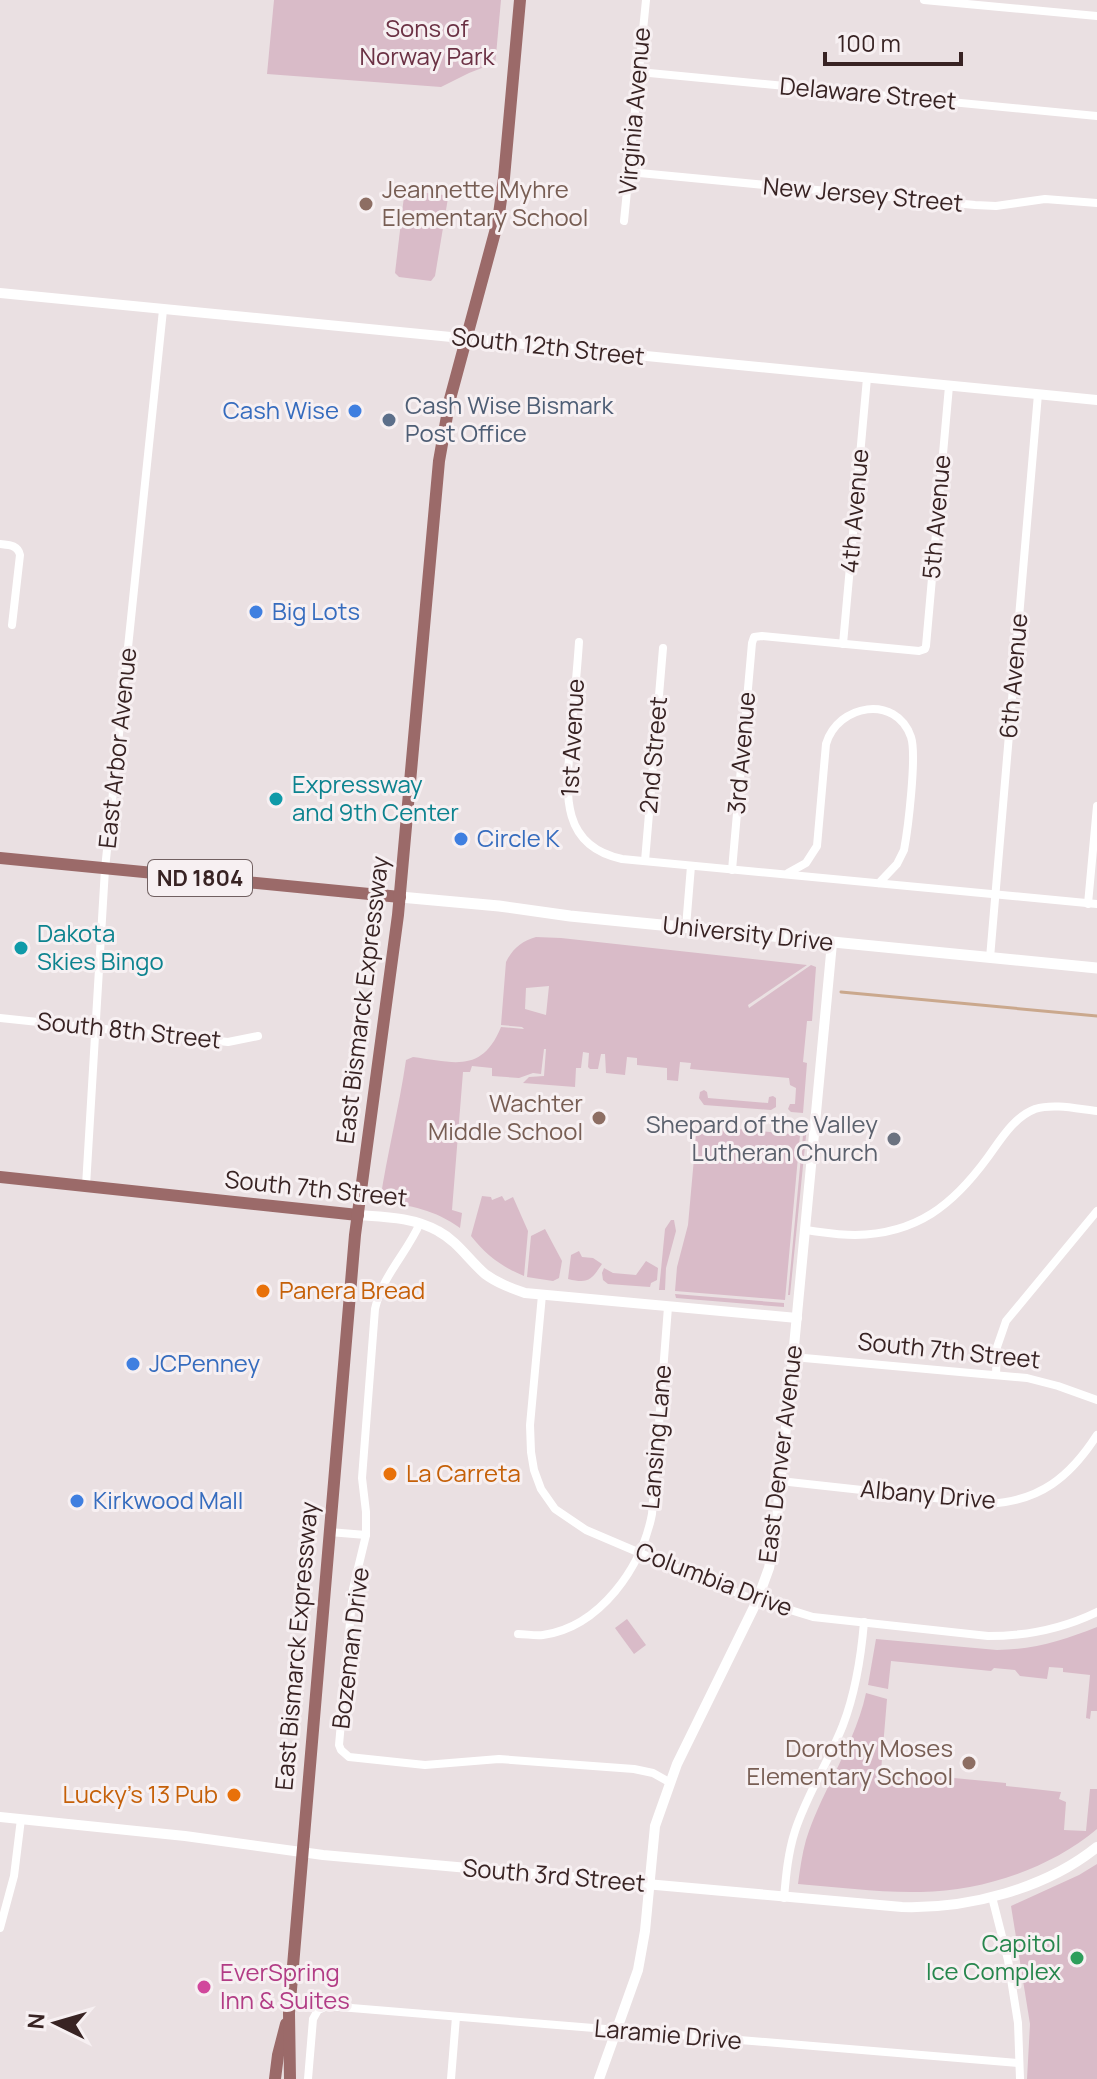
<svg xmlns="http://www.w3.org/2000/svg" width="1097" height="2079" viewBox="0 0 1097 2079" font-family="Manrope,sans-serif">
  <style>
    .green { fill: #d9bbc8; fill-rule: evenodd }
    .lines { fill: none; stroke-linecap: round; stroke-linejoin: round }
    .stream { stroke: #caa88d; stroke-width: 3 }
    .minor { stroke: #fff; stroke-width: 8 }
    .tertiary { stroke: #fff; stroke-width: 10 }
    .secondary { stroke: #fff; stroke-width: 11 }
    .primary { stroke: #9b6a69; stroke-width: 12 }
    .education-dot { fill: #8d6e63; stroke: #f7f0f2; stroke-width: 3 }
    .shop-dot { fill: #3f7fe0; stroke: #f7f0f2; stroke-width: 3 }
    .service-dot { fill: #5c6f8a; stroke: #f7f0f2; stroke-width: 3 }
    .culture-dot { fill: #0f9aa8; stroke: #f7f0f2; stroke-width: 3 }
    .worship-dot { fill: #6b7280; stroke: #f7f0f2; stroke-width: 3 }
    .food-dot { fill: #e8710a; stroke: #f7f0f2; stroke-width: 3 }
    .leisure-dot { fill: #2e9e5b; stroke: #f7f0f2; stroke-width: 3 }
    .hotel-dot { fill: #d1479c; stroke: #f7f0f2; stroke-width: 3 }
    .labels { text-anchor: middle; stroke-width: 6; stroke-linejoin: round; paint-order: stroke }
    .shield { fill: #f7f0f2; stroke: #716061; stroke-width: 2 }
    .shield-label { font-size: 22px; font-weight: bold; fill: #382323 }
    .park-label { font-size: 24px; fill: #6b3144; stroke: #f7f0f2 }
    .street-label { font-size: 24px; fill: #382323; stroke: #f7f0f2 }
    .education-label { font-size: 24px; fill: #785e54; stroke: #f7f0f2; text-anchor: end }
    .service-label { font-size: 24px; fill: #4e5e75; stroke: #f7f0f2; text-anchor: start }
    .shop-label { font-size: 24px; fill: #366cbe; stroke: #f7f0f2; text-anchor: start }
    .culture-label { font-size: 24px; fill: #0d838f; stroke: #f7f0f2; text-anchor: start }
    .worship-label { font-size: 24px; fill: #5b616d; stroke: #f7f0f2; text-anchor: end }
    .food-label { font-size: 24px; fill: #c56008; stroke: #f7f0f2; text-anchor: start }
    .leisure-label { font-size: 24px; fill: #27864d; stroke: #f7f0f2; text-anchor: end }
    .hotel-label { font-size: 24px; fill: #b23c85; stroke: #f7f0f2; text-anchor: start }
  </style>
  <rect width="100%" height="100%" fill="#eae0e2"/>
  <g class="green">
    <polygon points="274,0 501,0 495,66 487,66 469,73 441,87 267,74"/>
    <polygon points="409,191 444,195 448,198 435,276 431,281 399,277 395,273 404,196 406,192"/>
    <path d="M536,937L561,938L807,965L748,1005L749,1008L811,965L816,967L812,1021H807L803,1062L807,1063L803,1113L791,1112L788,1109L790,1104H795L796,1088L790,1085L789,1078L690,1069L691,1063L680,1062L678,1081L667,1080V1068L637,1065V1058L627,1057L625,1075L606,1073L605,1054H601L598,1069H590L588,1067L589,1053L583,1052L581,1068H576L575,1087L523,1083L529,1077L544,1076L546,1049H544L541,1074L533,1073L519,1078L492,1076V1068L472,1066L470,1072H463L452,1210L462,1213L460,1228C435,1210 411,1205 380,1202C387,1154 399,1108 406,1060L413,1057C453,1062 482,1074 501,1027L524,1029L522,1027L501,1025L506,962C513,948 522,941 536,937ZM549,986L546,1015L525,1009L526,988Z"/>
    <polygon points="704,1090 707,1092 708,1098 768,1103 769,1097 773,1096 776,1098 776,1107 771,1110 704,1105 699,1098 700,1092"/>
    <polygon points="804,1124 807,1126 790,1295 788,1295"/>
    <polygon points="697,1125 800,1135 785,1300 675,1291 677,1267 688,1225"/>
    <path d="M482,1196L491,1197L492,1200L502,1196L505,1201L513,1197L528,1231L524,1276C502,1267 486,1255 471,1236Z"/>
    <polygon points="671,1220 674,1220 676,1231 666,1268 665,1290 659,1290 665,1229"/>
    <polygon points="545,1229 562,1261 559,1278 553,1281 527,1277 531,1236"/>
    <path d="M579,1251L582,1257L593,1258L602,1264C591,1280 589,1284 568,1279L571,1255Z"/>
    <polygon points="646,1261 658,1268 657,1280 651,1283 650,1287 608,1284 603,1280 602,1273 604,1268 613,1273 636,1275"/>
    <polygon points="675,1294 784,1303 784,1307 676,1298"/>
    <polygon points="627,1619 646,1645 634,1654 615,1628"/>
    <path d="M1097,1627V1711H1091L1090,1719L1086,1718L1090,1675L1063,1672V1668L1049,1667L1047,1679L1020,1676L1015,1670L994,1668L991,1671L891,1661L888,1689L868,1685L876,1639L997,1650C1033,1650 1064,1640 1097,1627Z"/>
    <path d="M866,1693L887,1699L881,1771L1006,1783V1786L1061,1792L1059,1799L1066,1802L1064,1830L1086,1831L1090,1789H1097V1829C1049,1869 983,1891 921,1892C880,1893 838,1887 798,1884C800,1869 802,1854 806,1840C822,1789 855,1745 866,1693Z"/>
    <polygon points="1097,1864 1097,2079 1027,2079 1030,2024 1011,1906 1079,1875"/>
  </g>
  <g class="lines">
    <polyline class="stream" points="841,992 1097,1016"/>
    <g class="minor">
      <polyline points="924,0 1097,16"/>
      <polyline points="639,72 1097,116"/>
      <polyline points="629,172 975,205 996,206 1045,199 1097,203"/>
      <polyline points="624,221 646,0"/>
      <path d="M0,544C9,545 18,545 20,555L12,625"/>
      <path d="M579,642C577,672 574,703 571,734C567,786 556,845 622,859L1097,904"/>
      <polyline points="843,644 867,378"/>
      <polyline points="645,861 663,648"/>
      <polyline points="732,870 752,643 754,637 762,636 919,651 925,649 926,646 949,386"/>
      <path d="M788,873L806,863L817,846L826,744C838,704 896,694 911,737C917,755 908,829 904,850L897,864L879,883"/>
      <polyline points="1088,904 1097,806"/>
      <polyline points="686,927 691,866"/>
      <polyline points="990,958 1038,394"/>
      <polyline points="0,1018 228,1042 258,1036"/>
      <polyline points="86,1186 105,869 163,310"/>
      <path d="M420,1223C407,1253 382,1276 375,1309L362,1478L366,1512V1535L353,1589L339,1745L341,1750L349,1757L425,1765L499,1759L634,1769L653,1773L669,1782"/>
      <path d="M805,1230C821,1232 838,1235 855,1235C917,1234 953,1205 988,1157C1001,1139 1014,1117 1035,1109C1054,1103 1078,1109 1097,1111"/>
      <path d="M542,1295L530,1425L531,1452L534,1470L541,1489L555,1509L586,1530L640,1553L745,1596L813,1617L988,1636C1027,1636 1062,1629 1097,1612"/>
      <polyline points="793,1357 1027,1378 1058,1386 1097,1400"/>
      <polyline points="996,1375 997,1347 1006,1321 1097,1211"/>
      <path d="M780,1481L989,1504C1040,1501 1070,1477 1097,1435"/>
      <polyline points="329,1532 366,1535"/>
      <path d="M518,1634C526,1634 535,1636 543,1635C600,1627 642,1567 652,1514L668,1307"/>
      <polyline points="992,1897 1008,1960 1018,2023 1020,2079"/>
      <path d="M784,1898C786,1875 788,1853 795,1831C807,1794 829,1761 843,1725C856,1691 861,1658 864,1622"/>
      <polyline points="0,1928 14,1876 21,1819"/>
      <polyline points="308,2079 313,2019 318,2010 327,2006 1019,2063"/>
      <polyline points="451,2079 456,2017"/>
    </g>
    <g class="tertiary">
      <polyline points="0,293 1097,400"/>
      <path d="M358,1215C385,1217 413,1217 438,1231C457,1241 469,1260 485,1274C497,1283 511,1288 525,1293L797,1318"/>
      <path d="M0,1817L185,1836L323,1855L902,1907C968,1909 1045,1889 1097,1847"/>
      <polyline points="599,2079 638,1970 645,1931 655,1826 677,1764 757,1601 769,1568 775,1537 793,1357 832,943"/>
    </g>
    <polyline class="secondary" points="400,897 499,906 570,916 1097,968"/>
    <g class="primary">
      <polyline points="0,858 400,897"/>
      <polyline points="0,1177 358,1215"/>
      <polyline points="275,2079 278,2055 286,2024"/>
      <polyline points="290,2079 289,2013 355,1235 398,915 439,461 450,399 498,221 504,178 520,0"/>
    </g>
  </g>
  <g class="education-dot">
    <circle cx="366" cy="204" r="8"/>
    <circle cx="599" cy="1118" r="8"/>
    <circle cx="969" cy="1763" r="8"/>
  </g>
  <g class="shop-dot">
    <circle cx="355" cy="411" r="8"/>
    <circle cx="256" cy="612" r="8"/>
    <circle cx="461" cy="839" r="8"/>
    <circle cx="133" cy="1364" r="8"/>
    <circle cx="77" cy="1501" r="8"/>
  </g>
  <circle class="service-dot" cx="389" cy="420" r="8"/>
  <g class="culture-dot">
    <circle cx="276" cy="799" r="8"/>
    <circle cx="21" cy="948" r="8"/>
  </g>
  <circle class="worship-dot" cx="894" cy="1139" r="8"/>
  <g class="food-dot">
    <circle cx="263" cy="1291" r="8"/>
    <circle cx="390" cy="1474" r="8"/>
    <circle cx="234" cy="1795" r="8"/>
  </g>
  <circle class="leisure-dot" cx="1077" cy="1958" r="8"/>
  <circle class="hotel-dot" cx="204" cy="1987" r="8"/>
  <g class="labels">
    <rect class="shield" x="148" y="860" width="104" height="36" rx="6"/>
    <g class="shield-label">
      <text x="200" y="886">ND 1804</text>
    </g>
    <g class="park-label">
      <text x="427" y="37">Sons of<tspan x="427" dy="28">Norway Park</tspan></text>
    </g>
    <g class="street-label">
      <text transform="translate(868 94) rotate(5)" y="8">Delaware Street</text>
      <text transform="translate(635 111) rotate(-85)" y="8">Virginia Avenue</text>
      <text transform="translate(863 195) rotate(5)" y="8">New Jersey Street</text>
      <text transform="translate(548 347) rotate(6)" y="8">South 12th Street</text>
      <text transform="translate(855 511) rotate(-85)" y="8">4th Avenue</text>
      <text transform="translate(937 517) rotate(-85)" y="8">5th Avenue</text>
      <text transform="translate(1014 676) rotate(-85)" y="8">6th Avenue</text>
      <text transform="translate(573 738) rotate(-87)" y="8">1st Avenue</text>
      <text transform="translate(118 748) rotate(-84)" y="8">East Arbor Avenue</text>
      <text transform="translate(742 753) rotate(-85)" y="8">3rd Avenue</text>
      <text transform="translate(654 755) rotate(-85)" y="8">2nd Street</text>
      <text transform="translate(748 934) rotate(6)" y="8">University Drive</text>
      <text transform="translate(363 1000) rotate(-83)" y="8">East Bismarck Expressway</text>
      <text transform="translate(129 1031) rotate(6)" y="8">South 8th Street</text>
      <text transform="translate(316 1189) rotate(6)" y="8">South 7th Street</text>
      <text transform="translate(949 1351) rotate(6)" y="8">South 7th Street</text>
      <text transform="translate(657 1437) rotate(-85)" y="8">Lansing Lane</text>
      <text transform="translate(781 1454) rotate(-83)" y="8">East Denver Avenue</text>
      <text transform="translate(928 1495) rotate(5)" y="8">Albany Drive</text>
      <text transform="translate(714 1580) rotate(21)" y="8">Columbia Drive</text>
      <text transform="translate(297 1646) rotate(-85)" y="8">East Bismarck Expressway</text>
      <text transform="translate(351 1648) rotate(-83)" y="8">Bozeman Drive</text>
      <text transform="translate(554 1876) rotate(5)" y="8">South 3rd Street</text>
      <text transform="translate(668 2035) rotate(5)" y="8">Laramie Drive</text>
    </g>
    <g class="education-label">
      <text x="382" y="198" text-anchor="start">Jeannette Myhre<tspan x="382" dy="28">Elementary School</tspan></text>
      <text x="583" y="1112">Wachter<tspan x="583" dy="28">Middle School</tspan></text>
      <text x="953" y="1757">Dorothy Moses<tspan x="953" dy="28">Elementary School</tspan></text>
    </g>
    <g class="service-label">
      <text x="405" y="414">Cash Wise Bismark<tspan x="405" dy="28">Post Office</tspan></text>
    </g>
    <g class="shop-label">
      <text x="339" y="419" text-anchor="end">Cash Wise</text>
      <text x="272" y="620">Big Lots</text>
      <text x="477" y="847">Circle K</text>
      <text x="149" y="1372">JCPenney</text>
      <text x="93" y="1509">Kirkwood Mall</text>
    </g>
    <g class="culture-label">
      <text x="292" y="793">Expressway<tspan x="292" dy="28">and 9th Center</tspan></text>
      <text x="37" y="942">Dakota<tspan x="37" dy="28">Skies Bingo</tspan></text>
    </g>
    <g class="worship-label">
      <text x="878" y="1133">Shepard of the Valley<tspan x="878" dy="28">Lutheran Church</tspan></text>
    </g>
    <g class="food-label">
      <text x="279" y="1299">Panera Bread</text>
      <text x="406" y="1482">La Carreta</text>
      <text x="218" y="1803" text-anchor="end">Lucky's 13 Pub</text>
    </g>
    <g class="leisure-label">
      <text x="1061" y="1952">Capitol<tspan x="1061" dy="28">Ice Complex</tspan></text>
    </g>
    <g class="hotel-label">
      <text x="220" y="1981">EverSpring<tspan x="220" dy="28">Inn &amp; Suites</tspan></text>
    </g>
  </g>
  <g transform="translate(56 2023) rotate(275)" stroke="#f7f0f2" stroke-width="6" paint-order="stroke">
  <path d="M0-6L14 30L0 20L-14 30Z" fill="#382323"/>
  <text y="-12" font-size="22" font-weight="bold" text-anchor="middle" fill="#382323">N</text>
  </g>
  <path d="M825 52v12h136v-12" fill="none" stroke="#382323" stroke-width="4"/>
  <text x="837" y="52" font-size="24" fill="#382323" stroke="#f7f0f2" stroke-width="6" paint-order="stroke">100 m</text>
</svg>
